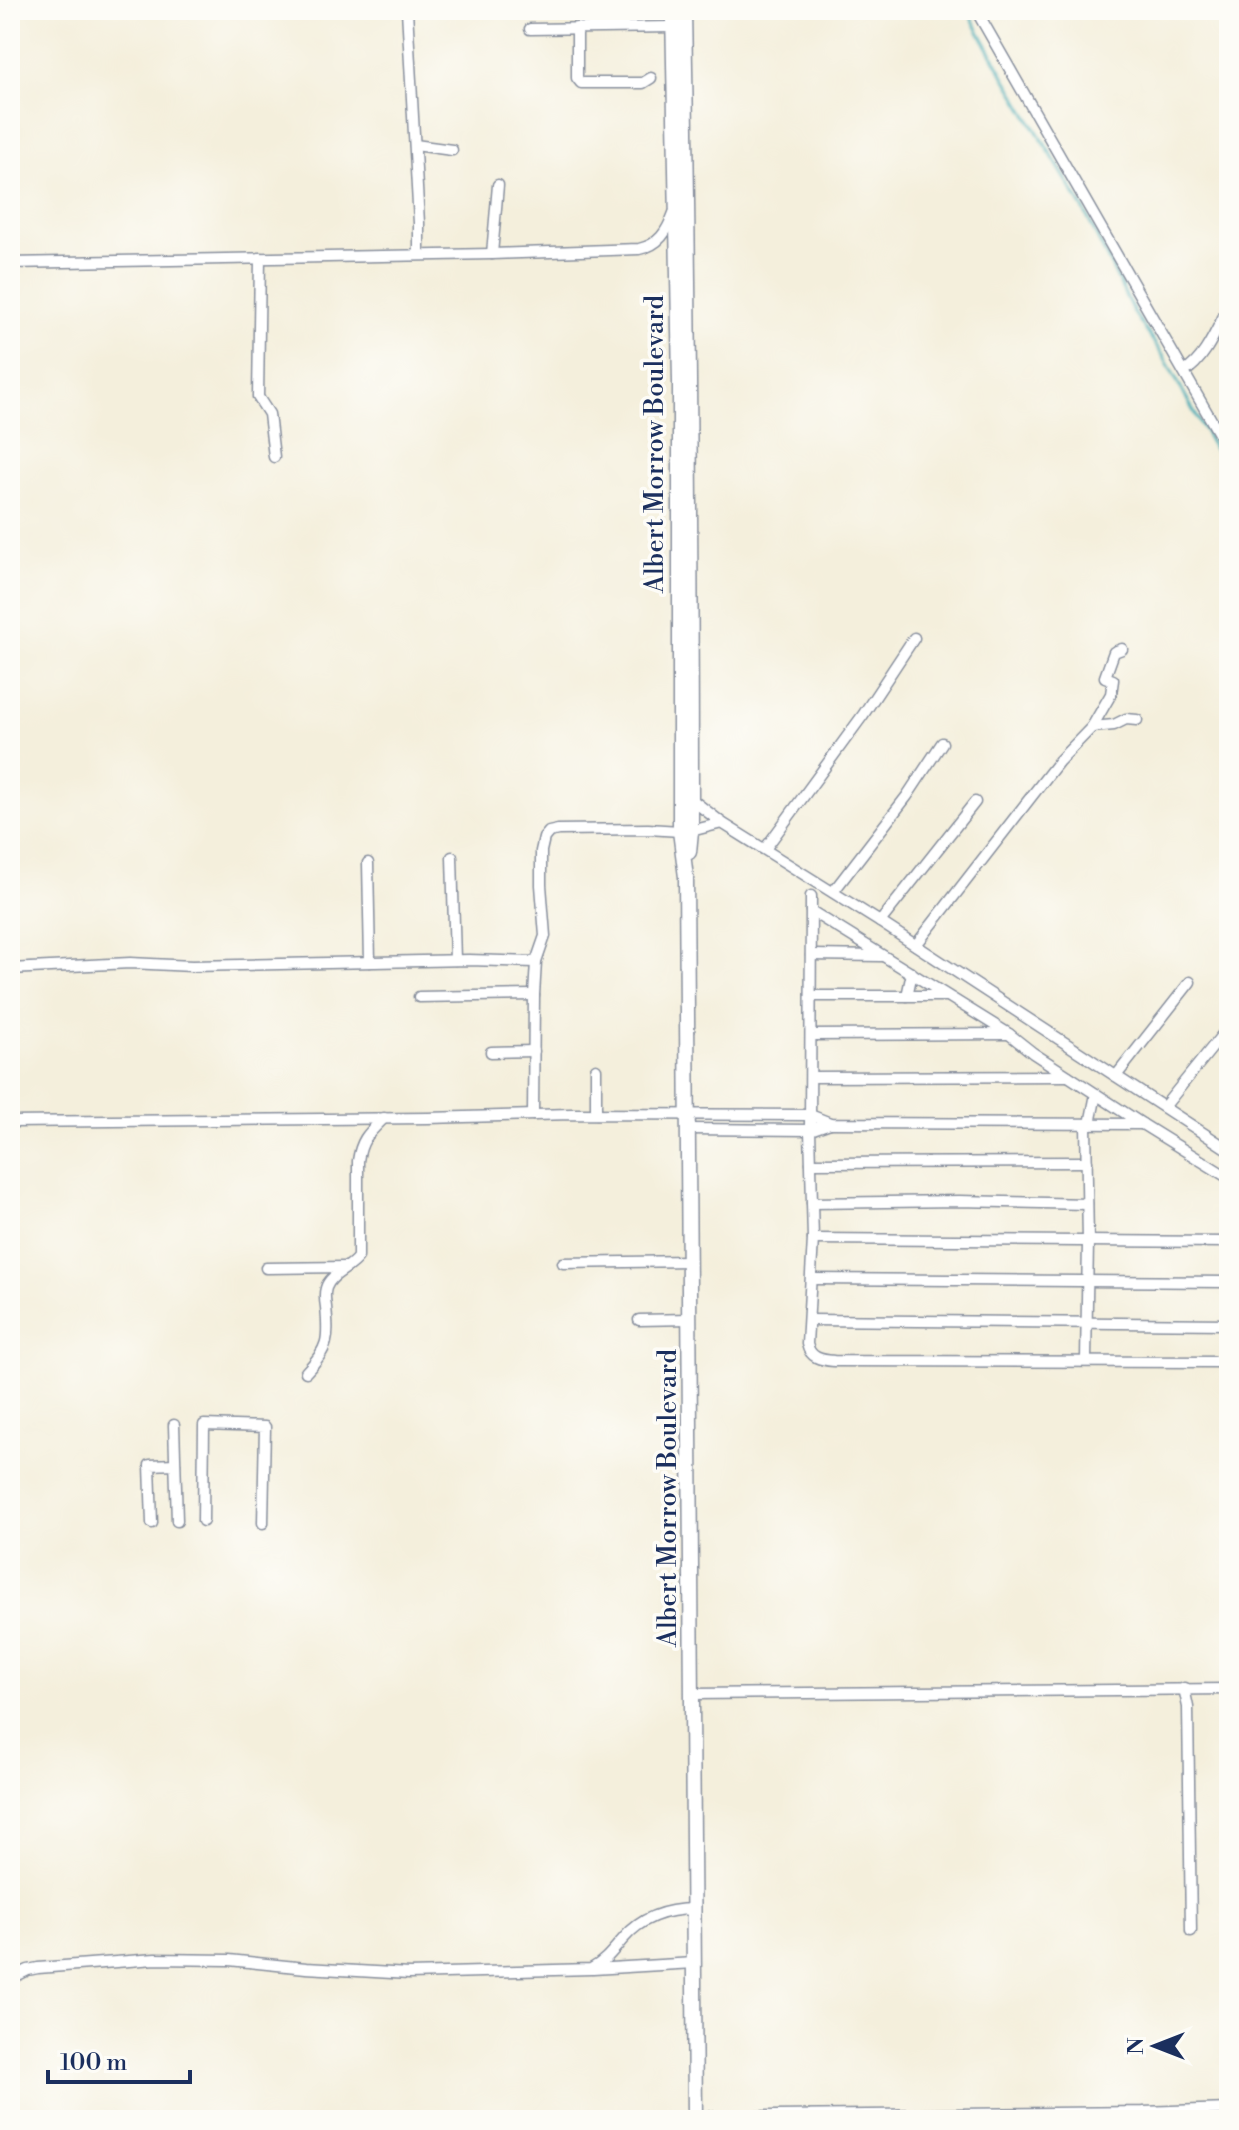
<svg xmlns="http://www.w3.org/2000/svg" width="1239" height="2130" viewBox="0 0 1239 2130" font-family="'Libre Bodoni',serif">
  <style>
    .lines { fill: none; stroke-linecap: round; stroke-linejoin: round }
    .stream { stroke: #39aab6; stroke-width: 3 }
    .minor-casing { stroke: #888f9d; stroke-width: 13 }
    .highway-casing { stroke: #888f9d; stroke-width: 17 }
    .minor { stroke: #fff; stroke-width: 10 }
    .highway { stroke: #fff; stroke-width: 14 }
    .labels { text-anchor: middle; stroke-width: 7; stroke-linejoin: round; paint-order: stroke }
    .street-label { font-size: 26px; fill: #1b2f5e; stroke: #fdfcf7 }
  </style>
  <rect width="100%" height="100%" fill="#fdfcf7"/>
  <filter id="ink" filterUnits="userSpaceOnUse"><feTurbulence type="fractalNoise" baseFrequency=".0125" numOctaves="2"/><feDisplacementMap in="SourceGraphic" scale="16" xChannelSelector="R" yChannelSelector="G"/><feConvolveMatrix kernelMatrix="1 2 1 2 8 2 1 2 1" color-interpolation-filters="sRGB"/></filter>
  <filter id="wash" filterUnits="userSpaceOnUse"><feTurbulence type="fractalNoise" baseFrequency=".006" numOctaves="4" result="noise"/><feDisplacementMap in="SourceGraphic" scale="32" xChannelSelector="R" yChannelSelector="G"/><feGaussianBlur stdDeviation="1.8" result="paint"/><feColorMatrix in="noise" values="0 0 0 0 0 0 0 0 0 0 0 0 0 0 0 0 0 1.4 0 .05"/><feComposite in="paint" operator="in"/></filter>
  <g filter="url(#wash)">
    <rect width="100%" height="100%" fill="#f4efdc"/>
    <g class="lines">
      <polyline class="stream" points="967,10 1004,76 1083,208 1134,313 1164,357 1229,476"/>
    </g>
  </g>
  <g filter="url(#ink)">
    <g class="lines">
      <defs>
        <g id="minor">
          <polyline points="407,10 419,223 419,254"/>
          <polyline points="976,10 1229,451"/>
          <polyline points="577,28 577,78 581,83 643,83 651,78"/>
          <polyline points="530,29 673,27"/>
          <polyline points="415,145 452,150"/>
          <polyline points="492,254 498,185"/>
          <polyline points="260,258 258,397 269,414 274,457"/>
          <path d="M10,263L492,254L639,249C659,245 667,232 674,213"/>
          <path d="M1184,372C1206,359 1217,328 1229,306"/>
          <polyline points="1092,727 1114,725 1126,719 1137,720"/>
          <polyline points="691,799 722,823 880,922 1229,1150"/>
          <polyline points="691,831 722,823"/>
          <polyline points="765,849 863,715 914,638"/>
          <polyline points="452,857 455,960"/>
          <polyline points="368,863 370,962"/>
          <polyline points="833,892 907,796 942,743"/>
          <path d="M811,896L810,1130L813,1239L807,1344C810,1358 821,1360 834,1361L1229,1362"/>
          <polyline points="811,911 1009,1034 1033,1053 1142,1124"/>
          <polyline points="880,922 975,802"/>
          <polyline points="916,945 1059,761 1092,727 1111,694 1113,680 1105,677 1114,652 1122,649"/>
          <polyline points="811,955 881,956"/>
          <polyline points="10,969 130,963 192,966 469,960 536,962"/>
          <polyline points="812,996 946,996"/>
          <polyline points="907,996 912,973"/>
          <polyline points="419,997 534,995"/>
          <polyline points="811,1035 1009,1034"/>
          <polyline points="491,1052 534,1051"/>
          <polyline points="1116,1076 1190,982"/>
          <polyline points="811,1077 1068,1076"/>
          <polyline points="1164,1107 1223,1034 1229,1030"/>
          <polyline points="596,1114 596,1069"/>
          <polyline points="533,1115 534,995 536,962 545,936 541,885 541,851 544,838 549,832 558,830 648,829 680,831"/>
          <polyline points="10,1122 428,1118 571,1114 810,1115 830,1123 1142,1124 1229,1178"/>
          <polyline points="1090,1124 1096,1094"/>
          <polyline points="688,1129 810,1130 830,1123"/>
          <polyline points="811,1163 1087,1162"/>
          <polyline points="812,1203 959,1201 1087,1204"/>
          <polyline points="813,1239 1229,1242"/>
          <polyline points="563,1263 689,1261"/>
          <polyline points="266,1268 347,1267"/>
          <polyline points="812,1279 1229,1282"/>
          <polyline points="639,1320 690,1319"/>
          <polyline points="809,1320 1229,1324"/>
          <polyline points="1086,1360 1088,1242 1086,1124"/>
          <path d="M306,1372C329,1348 329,1339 326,1307C325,1301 324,1294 326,1288C330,1274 350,1269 358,1257V1161C361,1139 369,1133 384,1118"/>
          <polyline points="174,1425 177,1521"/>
          <polyline points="203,1521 204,1425 265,1427 263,1523"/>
          <polyline points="152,1523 150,1465 175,1464"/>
          <polyline points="1184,1688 1188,1707 1191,1931"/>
          <polyline points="692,1694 1229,1689"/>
          <polyline points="593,1969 694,1963"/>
          <path d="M10,1979L28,1970L38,1968L155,1959L229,1960L306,1968L409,1974L591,1969C605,1962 614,1949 624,1938C642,1917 667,1909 694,1909"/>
          <polyline points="695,2117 1143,2112 1229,2109"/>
        </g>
        <g id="highway">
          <polyline points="673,10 680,382 680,831 686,877 695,2120"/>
          <path d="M684,10C689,284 691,557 691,831L689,852"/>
        </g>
      </defs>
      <use href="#minor" class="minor-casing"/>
      <use href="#highway" class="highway-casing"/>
      <use href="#minor" class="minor"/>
      <use href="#highway" class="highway"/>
    </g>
  </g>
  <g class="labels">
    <g class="street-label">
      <text transform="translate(654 444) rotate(-90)" y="9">Albert Morrow Boulevard</text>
      <text transform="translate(667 1498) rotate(-90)" y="9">Albert Morrow Boulevard</text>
    </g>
  </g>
  <rect width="1239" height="2130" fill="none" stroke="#fdfcf7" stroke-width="40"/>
  <g transform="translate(1155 2046) rotate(270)" stroke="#fdfcf7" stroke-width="6" paint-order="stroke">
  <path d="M0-6L14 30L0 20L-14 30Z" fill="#1b2f5e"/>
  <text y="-12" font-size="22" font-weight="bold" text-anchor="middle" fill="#1b2f5e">N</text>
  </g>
  <path d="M48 2070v12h142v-12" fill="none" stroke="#1b2f5e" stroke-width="4"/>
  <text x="60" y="2070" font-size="24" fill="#1b2f5e" stroke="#fdfcf7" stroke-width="6" paint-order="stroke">100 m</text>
</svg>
